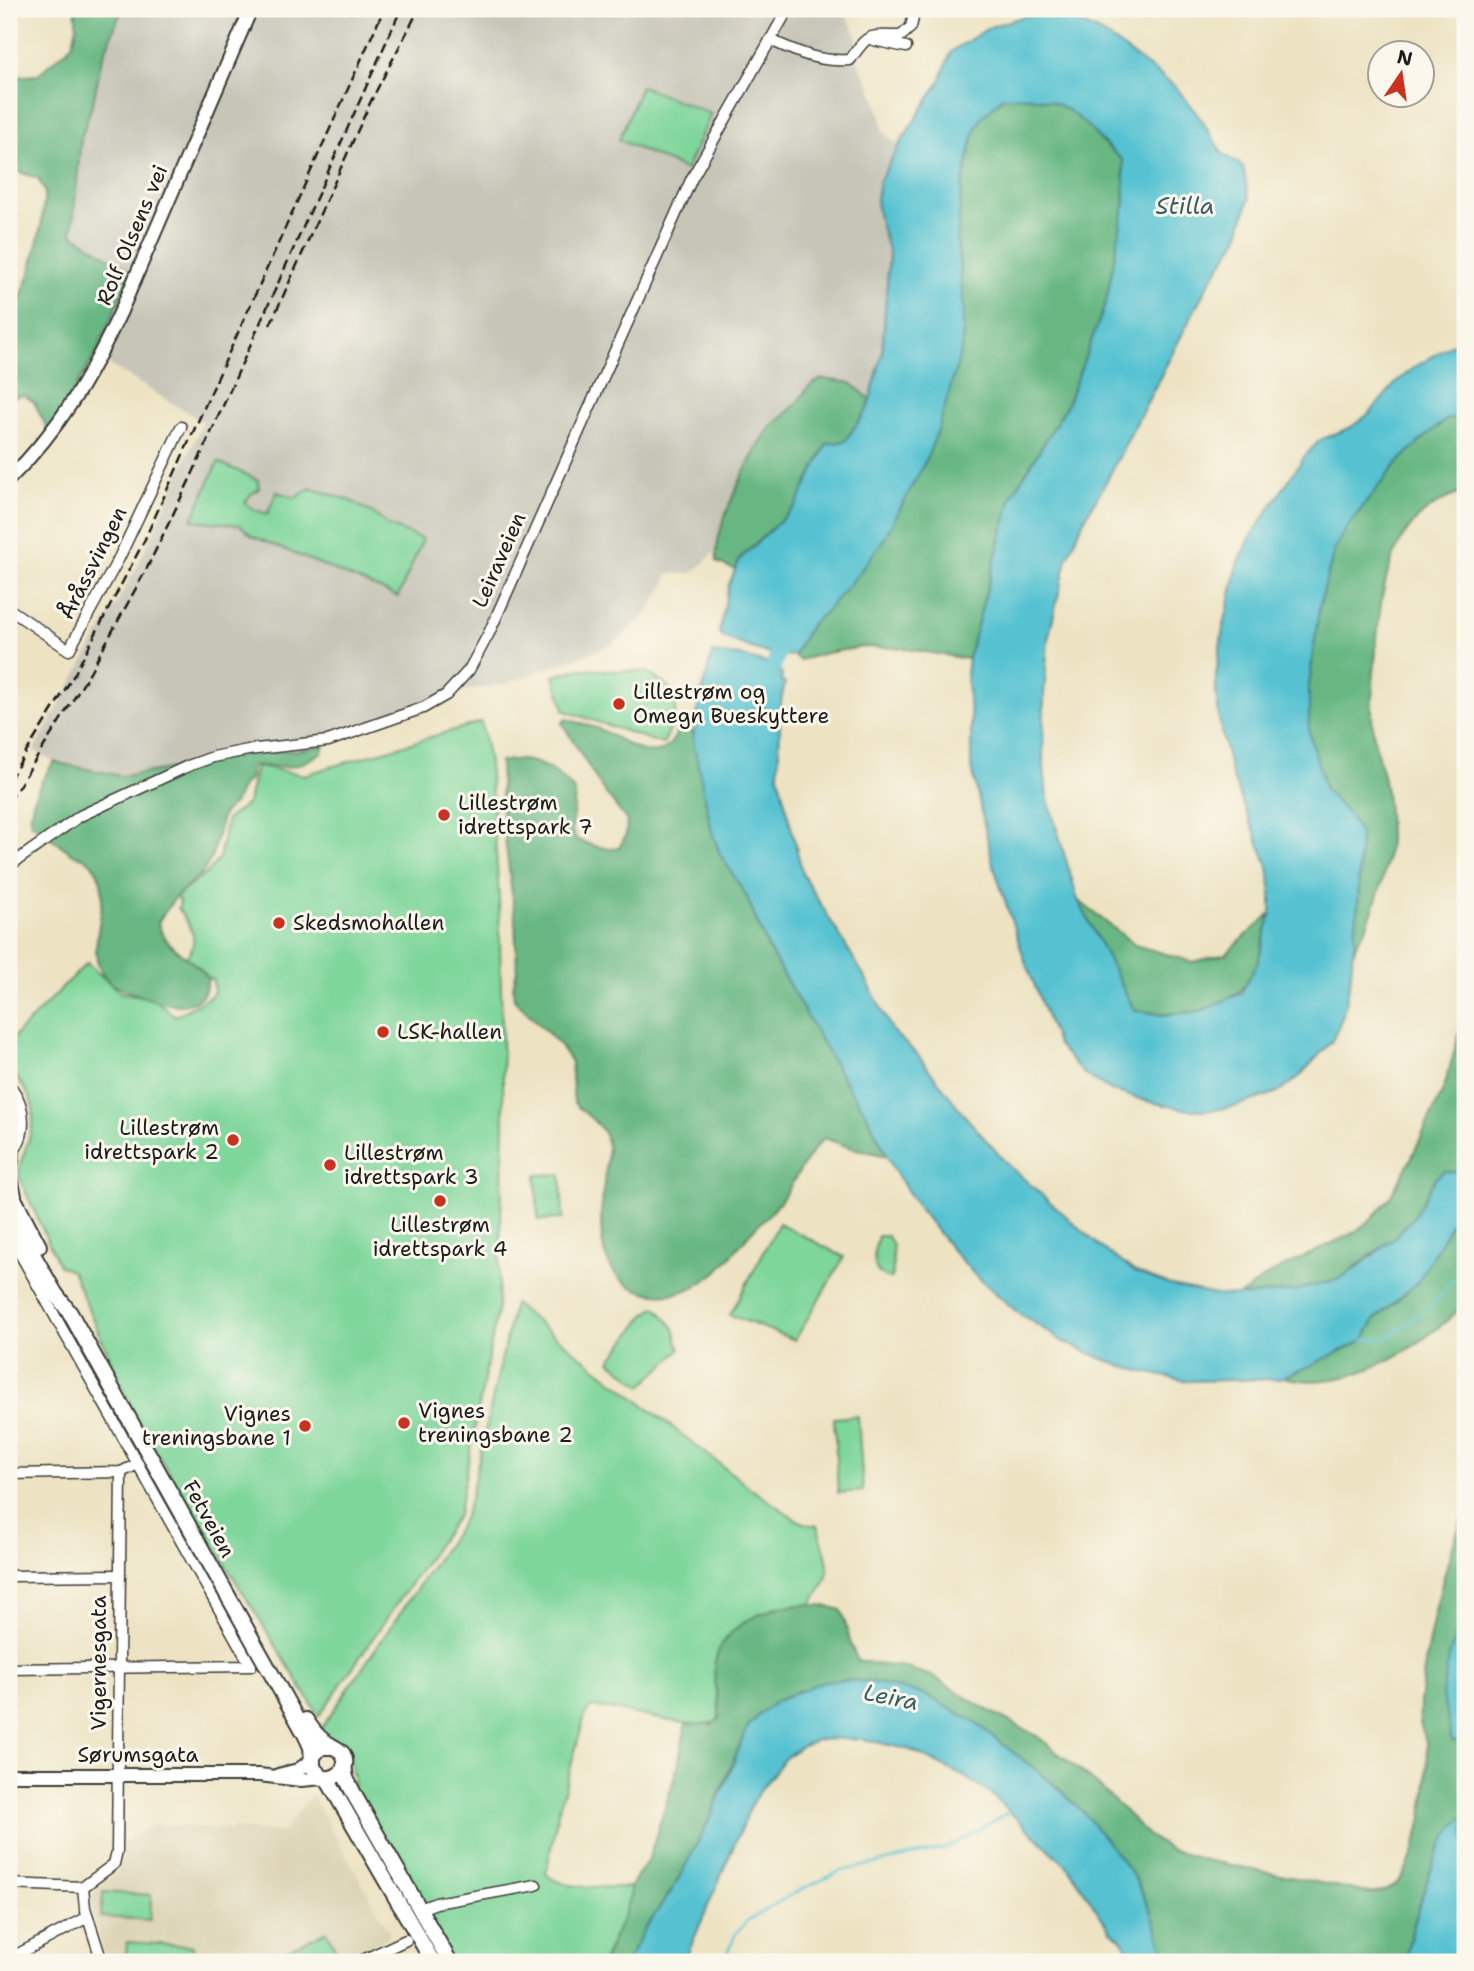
<svg xmlns="http://www.w3.org/2000/svg" width="1474" height="1971" viewBox="0 0 1474 1971" font-family="'Shantell Sans',sans-serif">
  <style>
    .built { fill: #dcd3b4 }
    .industrial { fill: #c6c5b8 }
    .green { fill: #7fd69b; stroke: #4e795c; stroke-width: 2 }
    .forest { fill: #67b783; stroke: #426a50; stroke-width: 2 }
    .water { fill: #57c2d1; stroke: #3a6f76; stroke-width: 2 }
    .lines { fill: none; stroke-linecap: round; stroke-linejoin: round }
    .stream { stroke: #57c2d1; stroke-width: 2.5 }
    .river { stroke: #57c2d1; stroke-width: 16 }
    .minor-casing { stroke: #3b3a35; stroke-width: 13 }
    .major-casing { stroke: #3b3a35; stroke-width: 16 }
    .highway-casing { stroke: #3b3a35; stroke-width: 18 }
    .minor { stroke: #fff; stroke-width: 10 }
    .major { stroke: #fff; stroke-width: 12 }
    .highway { stroke: #fff; stroke-width: 14 }
    .rail { stroke: #1c1c1c; stroke-width: 2.5; stroke-dasharray: 10 5; stroke-linecap: butt }
    .poi-dot { fill: #c8321e; stroke: #fbf7ec; stroke-width: 2.5 }
    .labels { text-anchor: middle; stroke-width: 6; stroke-linejoin: round; paint-order: stroke }
    .street-label { font-size: 21px; fill: #1c1c1c; stroke: #fbf7ec }
    .poi-label { font-size: 21px; fill: #1c1c1c; stroke: #fbf7ec; text-anchor: start }
    .water-label { font-size: 23px; font-style: italic; fill: #345e64; stroke: #fbf7ec }
  </style>
  <rect width="100%" height="100%" fill="#fbf7ec"/>
  <filter id="ink" filterUnits="userSpaceOnUse"><feTurbulence type="fractalNoise" baseFrequency=".0143" numOctaves="2"/><feDisplacementMap in="SourceGraphic" scale="14" xChannelSelector="R" yChannelSelector="G"/><feConvolveMatrix kernelMatrix="1 2 1 2 8 2 1 2 1" color-interpolation-filters="sRGB"/></filter>
  <filter id="wash" filterUnits="userSpaceOnUse"><feTurbulence type="fractalNoise" baseFrequency=".00686" numOctaves="4" result="noise"/><feDisplacementMap in="SourceGraphic" scale="28" xChannelSelector="R" yChannelSelector="G"/><feGaussianBlur stdDeviation="1.57" result="paint"/><feColorMatrix in="noise" values="0 0 0 0 0 0 0 0 0 0 0 0 0 0 0 0 0 1.4 0 .05"/><feComposite in="paint" operator="in"/></filter>
  <g filter="url(#wash)">
    <rect width="100%" height="100%" fill="#ede3c3"/>
    <polygon class="built" points="310,1796 312,1796 390,1932 387,1938 339,1962 106,1962 92,1911 92,1894 96,1888 120,1868 123,1860 122,1844 154,1824 283,1832"/>
    <polygon class="industrial" points="122,9 250,9 267,16 271,9 843,9 857,36 858,63 870,85 880,113 883,132 899,146 879,182 879,219 889,253 882,354 870,399 851,383 842,381 806,389 784,414 715,552 693,573 668,574 665,585 643,618 612,645 504,684 454,692 317,746 299,750 249,753 157,771 121,776 54,762 34,750 135,571 203,422 95,356 126,268 72,235 72,219 81,139 94,99 101,62"/>
    <g class="green">
      <polygon points="641,86 711,114 686,170 619,140"/>
      <polygon points="218,462 258,480 259,489 250,495 245,503 256,510 267,514 277,492 296,498 310,488 349,500 373,513 389,526 423,539 398,597 252,536 240,525 192,520"/>
      <polygon points="579,669 646,672 669,687 677,698 674,722 663,744 565,711 554,676"/>
      <path d="M481,722L488,756L493,804L499,898L504,1126L498,1307L458,1515L319,1716L136,1419L72,1271L59,1266L19,1177C18,1166 22,1160 25,1150C39,1113 37,1099 9,1070V1042L87,963L121,993L143,996L157,1001L175,1016L207,999L214,992L213,980L184,966C184,958 187,957 191,950C199,934 186,922 178,908L180,904L177,896L209,871L219,858L227,819L248,803L256,766L304,775Z"/>
      <polygon points="561,1174 563,1219 538,1220 536,1175"/>
      <polygon points="779,1223 844,1257 795,1340 730,1315"/>
      <path d="M878,1236H887L893,1244C890,1256 895,1266 892,1278C869,1277 873,1252 878,1236Z"/>
      <path d="M514,1304L753,1490L797,1520L810,1525H817C828,1562 837,1572 810,1605L774,1607L716,1685L720,1704L719,1720C699,1734 620,1707 591,1707L585,1715L558,1813L546,1873C559,1891 609,1887 630,1887C632,1913 611,1938 603,1962H435L354,1817L353,1775L348,1754L334,1739L318,1733L461,1524L468,1507Z"/>
      <polygon points="656,1307 674,1328 680,1350 642,1386 610,1361 645,1315"/>
      <polygon points="858,1416 863,1491 838,1493 834,1418"/>
      <polygon points="103,1892 151,1895 150,1920 101,1917"/>
      <polygon points="327,1931 336,1950 311,1962 286,1962 281,1953"/>
      <polygon points="127,1942 193,1946 192,1962 125,1962"/>
    </g>
    <g class="forest">
      <path d="M75,9H122L101,62L94,99L81,139L72,234L126,268L129,278L95,356L49,432L34,402L23,395L9,399V324L29,277L41,227L45,192L38,178L9,169V112L15,80L12,77L38,75C64,48 81,52 75,9Z"/>
      <polygon points="1023,96 1056,102 1076,113 1102,142 1123,160 1125,202 1106,302 1067,405 1012,496 968,659 902,648 864,647 826,653 800,660 792,654 811,624 826,611 964,310 957,241 962,187 974,132 982,117 1003,97"/>
      <path d="M823,379L851,383L870,399L868,408L845,441L827,444L796,506L740,558L735,570L717,562C712,530 750,457 768,431C775,421 784,416 792,408C803,396 807,384 823,379Z"/>
      <path d="M1465,415V492C1391,512 1381,583 1376,650C1374,677 1370,701 1373,729C1374,744 1379,760 1383,775C1387,795 1389,819 1389,839C1388,868 1377,899 1367,926C1365,932 1362,935 1359,939C1355,945 1354,953 1352,959L1358,904L1360,833L1350,816L1325,790L1309,731V686L1319,608L1335,547L1347,527L1396,464L1426,436L1446,420Z"/>
      <path d="M566,719C577,722 588,725 599,729C626,741 662,775 678,729L694,732L693,740L720,854L746,895L768,948L849,1089L866,1113L887,1156L852,1148L824,1138C806,1156 796,1179 782,1199C774,1210 766,1217 757,1226C742,1241 730,1260 714,1274C694,1290 670,1299 645,1292C591,1278 600,1218 605,1175C607,1163 610,1144 604,1133C598,1122 583,1112 574,1103L571,1062L558,1043L514,999L513,987L517,970L515,918L502,814L500,762C531,755 557,768 575,792L572,831L577,840L595,846L610,849L619,848L626,835L627,821L601,787L562,723Z"/>
      <path d="M324,745L322,752C294,771 285,768 253,765L249,780L242,786L234,804L223,813L211,859L202,873L176,896L158,922C163,949 193,957 208,978C206,992 202,1001 187,1004C169,1007 152,999 135,994C127,991 113,987 107,980C77,947 122,898 91,863C87,858 78,857 73,854C58,844 44,832 30,822C31,798 41,781 54,762L121,776L157,771L249,753L299,750Z"/>
      <path d="M1078,900L1135,945L1193,962L1226,954L1271,913C1265,929 1264,945 1258,961C1240,1014 1182,1018 1134,1010Z"/>
      <path d="M1465,1013V1304C1420,1348 1349,1394 1284,1377L1363,1340L1375,1319L1405,1294L1436,1178L1414,1217L1394,1238L1339,1279L1294,1291L1239,1296L1271,1273L1355,1232L1372,1218L1389,1199L1411,1159L1444,1088Z"/>
      <path d="M1465,1512V1607L1450,1656L1443,1694L1448,1716L1460,1741L1465,1736V1817C1433,1836 1414,1926 1404,1962H1168L1143,1893L1132,1874L1085,1814L1055,1785L973,1721L923,1694L872,1682L840,1680L798,1691L775,1702L759,1715L738,1749L704,1831L673,1889L644,1930L627,1962H603L624,1915L631,1895L630,1887L649,1858L678,1766L686,1724H712L719,1719C721,1701 711,1677 715,1661C727,1612 799,1595 841,1610C848,1627 848,1645 858,1660L874,1664L904,1667L934,1677L978,1705L1037,1736L1098,1785L1149,1836L1169,1849L1201,1859L1370,1893C1381,1893 1391,1890 1399,1881C1420,1855 1430,1780 1427,1747C1426,1738 1421,1730 1420,1721C1419,1712 1420,1703 1421,1694C1427,1637 1444,1565 1465,1512Z"/>
    </g>
    <g class="water">
      <path d="M1050,14L1079,22L1104,34L1175,86L1201,119L1222,153L1243,167L1249,198L1238,238L1207,286L1107,480L1084,520L1067,559L1048,639L1044,695L1043,758L1047,796L1078,900L1134,1010L1163,1015L1202,1011L1241,993L1258,962L1271,913V887L1268,866L1232,776L1220,726L1216,693V675L1222,634L1238,564L1249,540L1304,457L1320,440L1351,427L1370,413L1395,384L1412,369L1465,336V415L1446,420L1426,436L1396,464L1347,527L1335,547L1319,608L1309,686V731L1325,790L1350,816L1360,833L1358,904L1350,983L1342,1018L1332,1041L1299,1077L1278,1092L1233,1107L1215,1110H1189L1146,1101L1111,1090L1084,1074L1057,1044L1024,958L993,864L971,765V717L966,674L968,659L1012,496L1067,405L1106,302L1125,202L1123,160C1077,122 1071,92 1003,97L982,117L974,132L962,187L957,241L964,310L962,347L939,427L926,460L884,539L855,578L826,611L811,624L794,655C772,658 744,645 723,637L719,633L729,584L740,559L796,506L827,444L845,441L868,408L882,354L889,253L879,219L876,200L879,182L902,140L940,81L951,52L990,27L1025,16Z"/>
      <polygon points="712,653 740,656 774,665 782,674 781,681 785,683 781,701 778,774 803,875 866,979 893,1032 916,1053 966,1117 1008,1165 1102,1248 1137,1273 1176,1287 1217,1295 1245,1296 1294,1291 1339,1279 1361,1265 1394,1238 1414,1217 1436,1178 1444,1171 1463,1173 1465,1185 1462,1204 1418,1282 1375,1319 1363,1340 1310,1366 1278,1379 1186,1381 1144,1372 1115,1364 1062,1341 1016,1311 974,1274 953,1251 918,1207 894,1170 866,1113 849,1089 768,948 746,895 720,854 712,832 693,740 696,716"/>
      <polygon points="1465,1607 1465,1692 1461,1694 1459,1702 1465,1704 1465,1736 1460,1741 1452,1741 1442,1694 1449,1657"/>
      <polygon points="840,1680 872,1682 923,1694 973,1721 1055,1785 1085,1814 1132,1874 1151,1911 1168,1962 1134,1962 1122,1940 1110,1930 1069,1868 989,1792 961,1775 911,1750 863,1739 840,1739 817,1740 798,1748 784,1759 753,1801 684,1962 627,1962 644,1930 673,1889 704,1831 728,1777 746,1729 759,1715 775,1702 823,1681"/>
      <path d="M1465,1817V1962H1404C1414,1926 1433,1836 1465,1817Z"/>
    </g>
    <g class="lines">
      <g class="stream">
        <polyline points="1363,1340 1389,1337 1435,1303 1465,1263"/>
        <polyline points="723,1962 736,1933 747,1921 794,1893 841,1871 947,1848 1009,1812"/>
      </g>
      <polyline class="river" points="774,665 778,654"/>
    </g>
  </g>
  <g filter="url(#ink)">
    <g class="lines">
      <defs>
        <g id="minor">
          <path d="M770,40C800,53 817,62 850,60C869,32 868,36 901,36L911,27L915,9"/>
          <polyline points="873,40 906,47"/>
          <polyline points="9,609 69,650 119,558 181,427"/>
          <polyline points="9,866 80,816 188,766 213,757 248,750 328,741 423,708 446,695 469,670 489,633 692,178 788,9"/>
          <path d="M9,1085C26,1104 29,1137 9,1156"/>
          <polyline points="9,1234 251,1666 9,1669"/>
          <polyline points="9,1474 121,1472 138,1464"/>
          <polyline points="9,1576 119,1575"/>
          <polyline points="9,1884 83,1887"/>
          <polyline points="83,1887 114,1864 117,1851 121,1472"/>
          <polyline points="83,1887 85,1908 102,1962"/>
          <polyline points="420,1909 436,1903 536,1885"/>
          <polyline points="9,1959 88,1917"/>
          <polyline points="359,1962 406,1940"/>
        </g>
        <g id="major">
          <path d="M9,479C61,428 90,377 121,311L251,9"/>
          <polyline points="9,1775 259,1775 301,1780 323,1778"/>
          <polyline points="278,1775 298,1770 312,1760"/>
        </g>
        <g id="highway">
          <polyline points="12,1154 9,1174 14,1196"/>
          <polyline points="9,1189 39,1246"/>
          <polyline points="9,1212 55,1293 70,1313 305,1734 311,1747 312,1760"/>
          <path d="M306,1720C311,1728 317,1736 324,1741C330,1746 339,1748 343,1754C351,1769 336,1780 323,1778L313,1768V1756L321,1747H333"/>
          <polyline points="344,1766 346,1778 356,1798 450,1962"/>
          <polyline points="327,1779 433,1962"/>
        </g>
      </defs>
      <use href="#minor" class="minor-casing"/>
      <use href="#major" class="major-casing"/>
      <use href="#highway" class="highway-casing"/>
      <use href="#minor" class="minor"/>
      <use href="#major" class="major"/>
      <use href="#highway" class="highway"/>
      <g class="rail">
        <polyline points="270,325 371,101 419,9"/>
        <polyline points="9,780 74,675 144,541 384,9"/>
        <polyline points="9,802 85,681 146,570 192,475 401,9"/>
      </g>
    </g>
  </g>
  <g class="poi-dot">
    <circle cx="619" cy="704" r="7"/>
    <circle cx="444" cy="815" r="7"/>
    <circle cx="279" cy="923" r="7"/>
    <circle cx="383" cy="1032" r="7"/>
    <circle cx="233" cy="1140" r="7"/>
    <circle cx="330" cy="1165" r="7"/>
    <circle cx="440" cy="1201" r="7"/>
    <circle cx="404" cy="1423" r="7"/>
    <circle cx="305" cy="1426" r="7"/>
  </g>
  <g class="labels">
    <g class="street-label">
      <text transform="translate(132 235) rotate(-67)" y="7">Rolf Olsens vei</text>
      <text transform="translate(499 560) rotate(-66)" y="7">Leiraveien</text>
      <text transform="translate(93 563) rotate(-63)" y="7">Åråssvingen</text>
      <text transform="translate(209 1519) rotate(61)" y="7">Fetveien</text>
      <text transform="translate(99 1663) rotate(-90)" y="7">Vigernesgata</text>
      <text x="138" y="1762">Sørumsgata</text>
    </g>
    <g class="poi-label">
      <text x="633" y="699">Lillestrøm og<tspan x="633" dy="24">Omegn Bueskyttere</tspan></text>
      <text x="458" y="810">Lillestrøm<tspan x="458" dy="24">idrettspark 7</tspan></text>
      <text x="293" y="930">Skedsmohallen</text>
      <text x="397" y="1039">LSK-hallen</text>
      <text x="219" y="1135" text-anchor="end">Lillestrøm<tspan x="219" dy="24">idrettspark 2</tspan></text>
      <text x="344" y="1160">Lillestrøm<tspan x="344" dy="24">idrettspark 3</tspan></text>
      <text x="440" y="1232" text-anchor="middle">Lillestrøm<tspan x="440" dy="24">idrettspark 4</tspan></text>
      <text x="418" y="1418">Vignes<tspan x="418" dy="24">treningsbane 2</tspan></text>
      <text x="291" y="1421" text-anchor="end">Vignes<tspan x="291" dy="24">treningsbane 1</tspan></text>
    </g>
    <g class="water-label">
      <text x="1185" y="214">Stilla</text>
      <text transform="translate(891 1697) rotate(11)" y="8">Leira</text>
    </g>
  </g>
  <rect width="1474" height="1971" fill="none" stroke="#fbf7ec" stroke-width="35"/>
  <g transform="translate(1401 74) rotate(13)"><circle r="33" fill="#fbf7ec" stroke="#a29f99" stroke-width="2"/>
  <path d="M0-5L12 26L0 18L-12 26Z" fill="#c8321e"/>
  <text y="-10" font-size="19" font-weight="bold" text-anchor="middle" fill="#1c1c1c">N</text>
  </g>
</svg>
